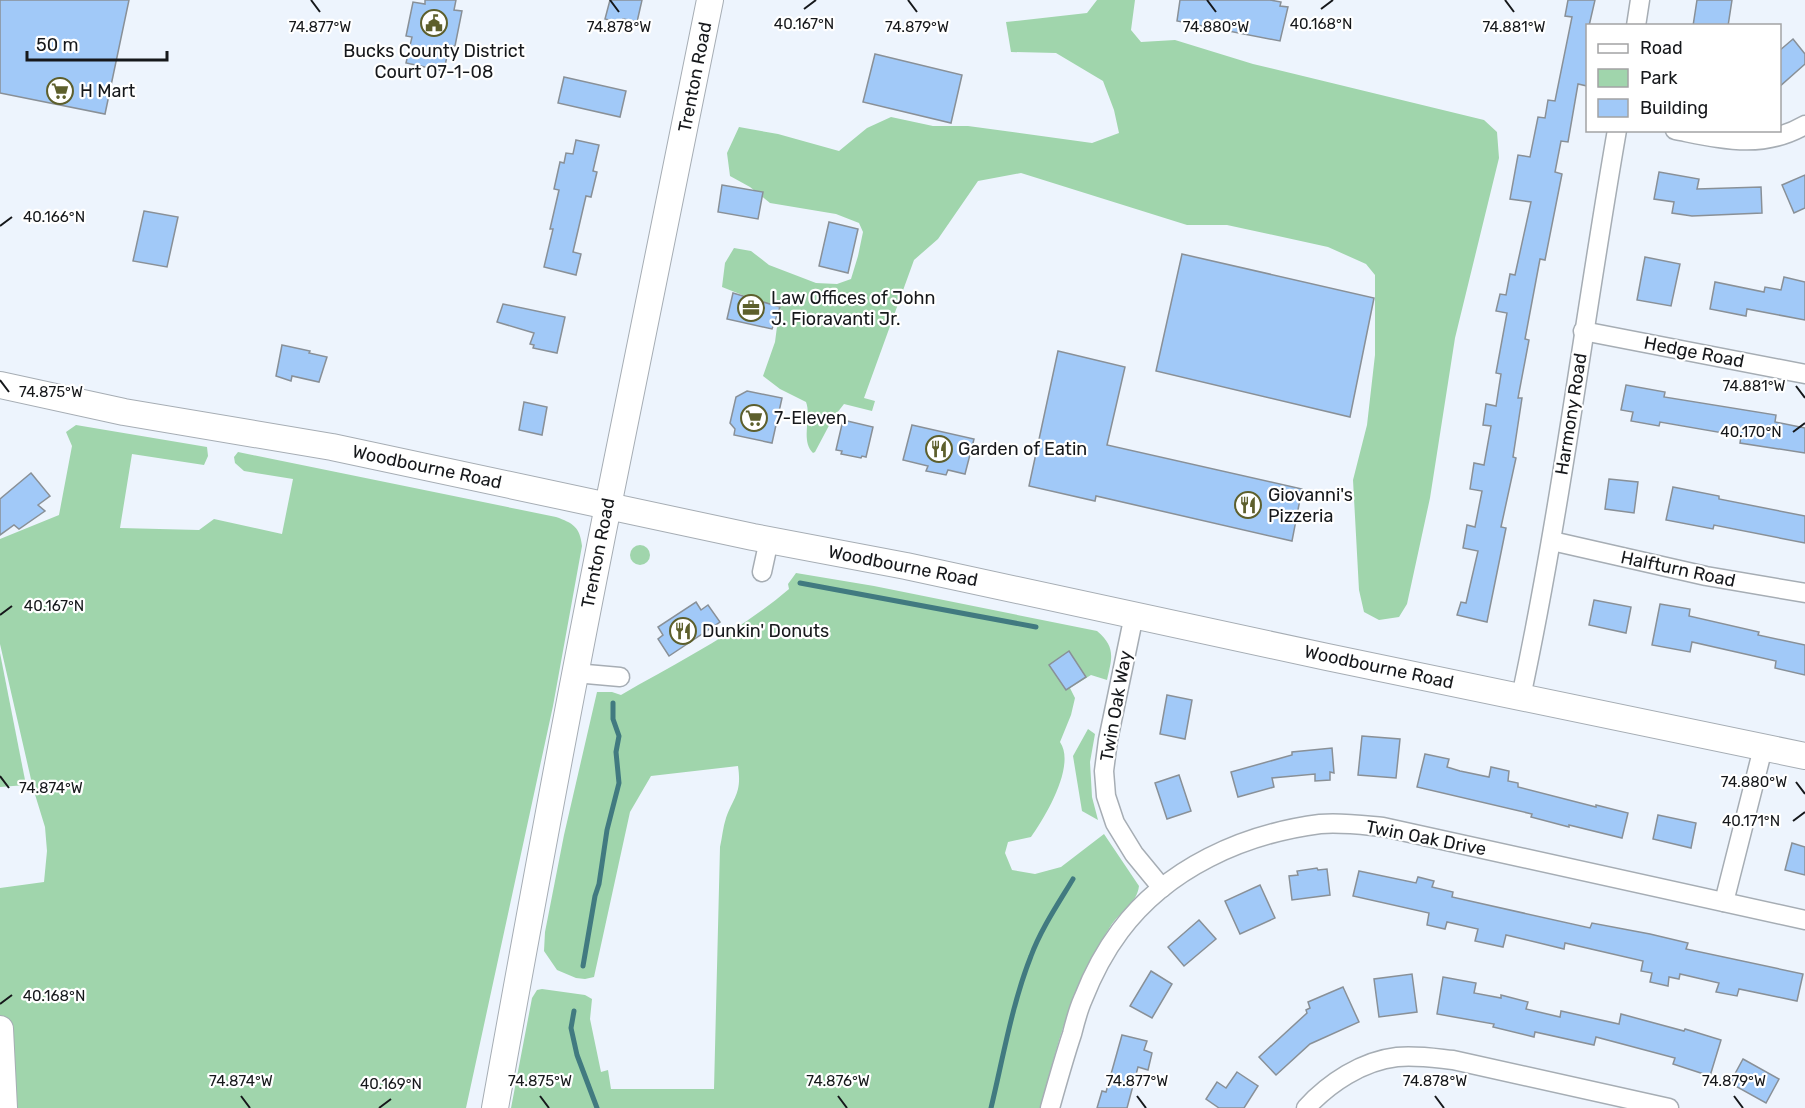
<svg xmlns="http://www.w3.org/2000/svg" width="1805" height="1108" viewBox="0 0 1805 1108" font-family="Rubik,sans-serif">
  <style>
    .green { fill: #a0d5ac }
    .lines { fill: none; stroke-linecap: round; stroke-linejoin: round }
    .stream { stroke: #417a80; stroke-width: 5 }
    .building { fill: #a1c9f8; stroke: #899097; stroke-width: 1.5 }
    .street-casing { stroke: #a6adb4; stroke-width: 21 }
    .secondary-casing { stroke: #a6adb4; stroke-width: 28 }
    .street { stroke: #fff; stroke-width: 18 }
    .secondary { stroke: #fff; stroke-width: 26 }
    .ticks { fill: none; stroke: #16181b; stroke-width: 2 }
    .labels { text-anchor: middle; stroke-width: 4.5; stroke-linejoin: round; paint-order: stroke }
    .poi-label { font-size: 18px; fill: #16181b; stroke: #fff; text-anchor: start }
    .street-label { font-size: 18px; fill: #16181b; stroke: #fff }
    .ticks-label { font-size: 15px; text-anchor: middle; fill: #16181b; stroke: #fff; stroke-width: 4.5; stroke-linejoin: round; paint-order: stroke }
  </style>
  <rect width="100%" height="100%" fill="#edf4fd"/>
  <g class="green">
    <path d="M1097,0H1135L1131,30L1141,42L1175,40L1253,64L1484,120L1497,132L1499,158L1455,338L1430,498L1407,604L1399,617L1379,620L1364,612L1359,590L1353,480L1367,425L1375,355V275L1366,264L1328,247L1227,225H1187L1021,173L978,181L938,239L914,260L864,398L875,401L872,411L844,404L833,418L815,452L813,453C800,440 812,418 806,402L780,389L763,376L775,342L778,319L750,298L722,287L725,263L734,248L751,251L769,265L816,283L837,284L851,279L858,256L863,232L859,223L836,214L770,203L750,187L730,176L727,153L739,127L778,134L839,151L867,128L891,117L933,126H968L1092,143L1119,133L1114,110L1103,81L1056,53L1011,52L1006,22L1087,13Z"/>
    <path d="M76,425L207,447L208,456L204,465L132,454L120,528L199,530L214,519L282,534L293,479L244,471L235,463L234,457L238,452L556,517C573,523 580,527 582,546L553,706L466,1108H0V888L44,882L47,851L45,827L33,788L0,644V539L59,515L72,446L66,432Z"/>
    <circle cx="640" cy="555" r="10"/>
    <path d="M796,573L874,586L1097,631C1116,647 1112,658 1107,680L1091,675L1070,688L1075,698L1071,715L1060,742C1076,765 1046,816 1031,837L1008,842L1005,853L1012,870L1035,874L1061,867L1104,834L1139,886C1137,904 1119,912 1110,927C1099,945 1087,964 1079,984C1062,1024 1052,1066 1040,1108H511L532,998L537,990L542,989L585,995L592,999L590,1019L601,1072L608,1070L611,1089H714L720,847C722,838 723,827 726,818C734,796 742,793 738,766L651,776L630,812L594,977L585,979L576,978L557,970L544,951L545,932L564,835L597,692H612L621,695C678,662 739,632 789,589L788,584Z"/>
    <polygon points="0,653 26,785 0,787"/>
    <polygon points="1088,729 1095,734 1090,762 1092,797 1098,820 1082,811 1073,756"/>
  </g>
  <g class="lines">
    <g class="stream">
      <polyline points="800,583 1036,627"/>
      <polyline points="583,966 595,896 599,884 607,830 619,783 616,752 619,736 613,719 613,703"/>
      <polyline points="574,1011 571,1028 577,1055 597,1108"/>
      <path d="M991,1108C1003,1058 1012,1004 1031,956C1041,929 1058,904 1073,879"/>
    </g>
  </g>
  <g class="building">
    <polygon points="0,0 129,0 105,114 0,93"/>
    <polygon points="425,0 456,0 454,10 462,11 455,46 449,46 444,71 406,63 412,37 406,36 413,2 425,4"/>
    <polygon points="610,0 642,0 637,22 623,19 622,23 605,19"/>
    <polygon points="1180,0 1270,0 1281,2 1280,6 1288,7 1280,41 1177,21"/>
    <polygon points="1568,0 1595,0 1589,26 1587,26 1587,86 1578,84 1568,142 1561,141 1555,172 1562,174 1545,260 1540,259 1525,339 1529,340 1518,398 1522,398 1513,457 1516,458 1501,527 1506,528 1487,622 1457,615 1461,602 1466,603 1478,551 1463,548 1467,525 1475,527 1482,491 1470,489 1474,463 1484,465 1491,426 1483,425 1486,404 1496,406 1501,374 1496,373 1507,313 1496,311 1500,294 1506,295 1510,274 1515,275 1531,202 1510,199 1518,155 1530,157 1538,117 1545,118 1548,100 1555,101 1572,17 1565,16"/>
    <polygon points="1697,0 1732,0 1728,26 1693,26"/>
    <polygon points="1793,39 1805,54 1805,64 1779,87 1779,51"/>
    <polygon points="875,54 962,75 951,123 863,102"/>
    <polygon points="564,77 626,91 620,117 558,103"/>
    <polygon points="576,140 599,145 593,171 597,172 591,197 586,196 573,252 581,254 576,275 544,267 553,229 550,229 559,190 554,189 560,162 564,163 566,153 573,154"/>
    <polygon points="1659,172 1699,179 1697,189 1761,187 1762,213 1692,216 1672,213 1674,202 1654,199"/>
    <polygon points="1805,175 1805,208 1794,213 1782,185"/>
    <polygon points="722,185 763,192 758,219 718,212"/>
    <polygon points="144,211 178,217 167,267 133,261"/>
    <polygon points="829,222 858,229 848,273 819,266"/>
    <polygon points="1182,254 1374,298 1350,417 1156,371"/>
    <polygon points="1645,257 1680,264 1671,306 1637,300"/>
    <polygon points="1784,277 1805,282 1805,320 1747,309 1746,316 1710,309 1715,282 1764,292 1765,287 1781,290"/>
    <polygon points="733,293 780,307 772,329 727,319"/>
    <polygon points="503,304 565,317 557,353 533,348 534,345 530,344 534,333 497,322"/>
    <polygon points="282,345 310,351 309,353 327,357 319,382 292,376 291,381 276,376"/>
    <polygon points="1058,351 1125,367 1107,445 1302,489 1292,541 1096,496 1095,501 1029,486"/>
    <polygon points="1626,385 1665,392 1664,397 1776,415 1775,422 1805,428 1805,453 1740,443 1741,436 1660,422 1659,426 1631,421 1633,412 1621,410"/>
    <polygon points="747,391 782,398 772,443 734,435 735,429 730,423 736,397"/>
    <polygon points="524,402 547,407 542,435 519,430"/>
    <polygon points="843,420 873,427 866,457 862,456 861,458 841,454 842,451 836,450"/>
    <polygon points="912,425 974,439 965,474 948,470 946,475 926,471 928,466 903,460"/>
    <polygon points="31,473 50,496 38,505 45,511 19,529 14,525 0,535 0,499"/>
    <polygon points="1609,479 1638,482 1634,513 1605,509"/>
    <polygon points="1673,487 1719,496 1719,499 1805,516 1805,543 1714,525 1713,529 1666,520"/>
    <polygon points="1594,600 1631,607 1626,633 1589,625"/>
    <polygon points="696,602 701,610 708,605 720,622 669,656 658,639 663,635 658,627"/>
    <polygon points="1660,604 1690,609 1689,616 1759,632 1758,635 1805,645 1805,675 1775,668 1776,661 1692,642 1690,652 1652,645"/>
    <polygon points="1069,651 1086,677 1066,690 1049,665"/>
    <polygon points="1167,695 1192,700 1185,739 1160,734"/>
    <polygon points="1362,736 1400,739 1396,778 1358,775"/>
    <polygon points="1332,748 1334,773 1330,772 1330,780 1315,781 1315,774 1272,778 1274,787 1238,797 1231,772 1292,755 1292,752"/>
    <polygon points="1425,754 1449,759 1447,767 1460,771 1489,777 1491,767 1509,771 1508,781 1518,783 1518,787 1596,807 1596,805 1628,813 1622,838 1569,825 1569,827 1531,817 1532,814 1417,787"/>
    <polygon points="1179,775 1191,811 1167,819 1155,783"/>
    <polygon points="1658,815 1696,823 1691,848 1653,839"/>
    <polygon points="1792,843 1805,847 1805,875 1785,870"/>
    <polygon points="1317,868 1318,870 1327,869 1330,895 1292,900 1289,876 1298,875 1297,871"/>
    <polygon points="1359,871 1416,883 1418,877 1434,881 1432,887 1453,892 1452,897 1590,928 1592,923 1650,934 1688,943 1686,949 1803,974 1797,1001 1739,989 1737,996 1716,992 1719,983 1680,974 1679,979 1669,977 1668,986 1650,982 1652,973 1641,971 1643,961 1565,943 1564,949 1506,935 1503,947 1475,941 1478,929 1447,922 1445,929 1427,925 1429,913 1353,896"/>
    <polygon points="1260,885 1275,918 1240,934 1225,901"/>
    <polygon points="1199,920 1216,939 1184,966 1168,947"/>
    <polygon points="1151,971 1172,984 1152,1018 1130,1006"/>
    <polygon points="1412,974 1417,1012 1379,1017 1374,979"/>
    <polygon points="1443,977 1476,983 1474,993 1501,998 1501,995 1528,1002 1526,1009 1560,1017 1561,1011 1619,1024 1621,1014 1684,1031 1685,1029 1721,1040 1710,1076 1673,1064 1675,1058 1596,1037 1594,1045 1535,1032 1534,1037 1493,1027 1494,1024 1437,1014"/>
    <polygon points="1343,987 1359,1022 1310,1044 1276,1075 1259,1057 1307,1013 1306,1010 1310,1008 1308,1002"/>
    <polygon points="1122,1035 1147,1041 1144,1050 1152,1053 1148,1070 1138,1067 1127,1108 1097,1108 1102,1091 1106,1092"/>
    <polygon points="1743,1059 1779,1079 1766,1103 1730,1083"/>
    <polygon points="1237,1072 1258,1086 1244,1108 1219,1108 1206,1099 1217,1082 1226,1088"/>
  </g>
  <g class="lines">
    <defs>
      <g id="street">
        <polyline points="1636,26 1640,0"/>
        <path d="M1675,130C1722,139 1762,150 1805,125"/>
        <polyline points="1583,331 1805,374"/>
        <polyline points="1552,541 1706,576 1805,593"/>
        <polyline points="762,572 769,540"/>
        <polyline points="1134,615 1108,740 1104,771 1106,796 1115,823 1134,854 1162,888"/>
        <polyline points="575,673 620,677"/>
        <path d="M1521,697C1561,510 1584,319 1617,130"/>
        <polyline points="1724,902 1763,748"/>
        <path d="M1050,1108C1057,1083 1064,1058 1072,1034C1075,1022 1078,1010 1083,999C1092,976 1105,951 1120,931C1167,868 1243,834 1320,824C1341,822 1362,825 1383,827L1805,920"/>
        <path d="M1306,1108C1329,1083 1362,1061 1397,1057C1416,1055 1434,1058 1453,1060L1669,1108"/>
      </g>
      <g id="secondary">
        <polyline points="0,385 124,412 332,447 753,537 906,566 1327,657 1805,756"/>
        <polyline points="0,1029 4,1108"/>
        <path d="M495,1108C531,907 568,706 608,506C641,337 677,169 710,0"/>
      </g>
    </defs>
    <use href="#street" class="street-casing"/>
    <use href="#secondary" class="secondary-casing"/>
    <use href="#street" class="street"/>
    <use href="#secondary" class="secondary"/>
  </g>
  <path class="ticks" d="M311,0L320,12M610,0L619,12M908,0L917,12M1207,0L1216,12M1505,0L1514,12M804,9L816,0M1321,9L1333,0M0,226L12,217M0,380L9,392M1796,386L1805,398M1793,432L1805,423M0,615L12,606M0,776L9,788M1796,782L1805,794M1793,821L1805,812M0,1004L12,995M241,1096L250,1108M540,1096L549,1108M838,1096L847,1108M1137,1096L1146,1108M1435,1096L1444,1108M1734,1096L1743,1108M379,1108L391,1099"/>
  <defs>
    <symbol id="civic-ring" viewBox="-11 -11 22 22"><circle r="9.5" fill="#fff" stroke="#5d5f2c" stroke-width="1.5"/><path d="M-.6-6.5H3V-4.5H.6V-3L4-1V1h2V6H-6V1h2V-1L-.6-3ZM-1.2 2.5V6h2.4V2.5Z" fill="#5d5f2c"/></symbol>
    <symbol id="supermarket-ring" viewBox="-11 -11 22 22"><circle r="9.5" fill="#fff" stroke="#5d5f2c" stroke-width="1.5"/><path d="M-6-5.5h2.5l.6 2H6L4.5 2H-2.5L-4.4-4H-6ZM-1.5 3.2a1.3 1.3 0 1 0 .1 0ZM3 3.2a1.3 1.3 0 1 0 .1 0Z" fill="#5d5f2c"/></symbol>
    <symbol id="office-ring" viewBox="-11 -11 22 22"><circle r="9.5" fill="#fff" stroke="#5d5f2c" stroke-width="1.5"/><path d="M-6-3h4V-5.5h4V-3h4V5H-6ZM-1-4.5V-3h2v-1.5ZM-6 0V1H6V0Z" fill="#5d5f2c"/></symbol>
    <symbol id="restaurant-ring" viewBox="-11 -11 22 22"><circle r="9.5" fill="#fff" stroke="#5d5f2c" stroke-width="1.5"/><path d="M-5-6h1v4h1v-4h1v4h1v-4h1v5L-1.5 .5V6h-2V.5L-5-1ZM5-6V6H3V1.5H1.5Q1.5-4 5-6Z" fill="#5d5f2c"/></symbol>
  </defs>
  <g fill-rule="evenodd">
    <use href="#civic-ring" x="419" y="8" width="30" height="30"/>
    <use href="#supermarket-ring" x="45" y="76" width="30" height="30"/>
    <use href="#office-ring" x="736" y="293" width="30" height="30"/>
    <use href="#supermarket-ring" x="739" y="403" width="30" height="30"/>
    <use href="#restaurant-ring" x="924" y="434" width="30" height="30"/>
    <use href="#restaurant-ring" x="1233" y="490" width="30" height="30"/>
    <use href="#restaurant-ring" x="668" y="616" width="30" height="30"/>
  </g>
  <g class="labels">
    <g class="poi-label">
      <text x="434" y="57" text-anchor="middle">Bucks County District<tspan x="434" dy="21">Court 07-1-08</tspan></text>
      <text x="80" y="97">H Mart</text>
      <text x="771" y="304">Law Offices of John<tspan x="771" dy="21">J. Fioravanti Jr.</tspan></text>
      <text x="774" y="424">7-Eleven</text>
      <text x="958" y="455">Garden of Eatin</text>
      <text x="1268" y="501">Giovanni's<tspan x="1268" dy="21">Pizzeria</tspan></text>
      <text x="702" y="637">Dunkin' Donuts</text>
    </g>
    <g class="street-label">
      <text transform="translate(695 77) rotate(-79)" y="6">Trenton Road</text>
      <text transform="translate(1694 352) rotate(11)" y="6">Hedge Road</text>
      <text transform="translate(1571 414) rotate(-81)" y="6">Harmony Road</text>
      <text transform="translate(427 467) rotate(12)" y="6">Woodbourne Road</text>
      <text transform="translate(598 553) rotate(-79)" y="6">Trenton Road</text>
      <text transform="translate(903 566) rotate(11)" y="6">Woodbourne Road</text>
      <text transform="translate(1678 569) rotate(12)" y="6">Halfturn Road</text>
      <text transform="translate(1379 667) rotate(12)" y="6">Woodbourne Road</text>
      <text transform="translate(1116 706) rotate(-80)" y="6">Twin Oak Way</text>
      <text transform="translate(1426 838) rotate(11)" y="6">Twin Oak Drive</text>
    </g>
  </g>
  <g class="ticks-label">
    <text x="804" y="29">40.167°N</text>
    <text x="1321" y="29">40.168°N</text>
    <text x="320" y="32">74.877°W</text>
    <text x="619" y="32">74.878°W</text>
    <text x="917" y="32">74.879°W</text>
    <text x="1216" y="32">74.880°W</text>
    <text x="1514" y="32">74.881°W</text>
    <text x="54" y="222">40.166°N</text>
    <text x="1754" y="391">74.881°W</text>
    <text x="51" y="397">74.875°W</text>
    <text x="1751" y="437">40.170°N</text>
    <text x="54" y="611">40.167°N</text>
    <text x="1754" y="787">74.880°W</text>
    <text x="51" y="793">74.874°W</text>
    <text x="1751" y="826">40.171°N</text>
    <text x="54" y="1001">40.168°N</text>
    <text x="241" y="1086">74.874°W</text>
    <text x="540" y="1086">74.875°W</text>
    <text x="838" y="1086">74.876°W</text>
    <text x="1137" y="1086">74.877°W</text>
    <text x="1435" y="1086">74.878°W</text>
    <text x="1734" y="1086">74.879°W</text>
    <text x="391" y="1089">40.169°N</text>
  </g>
  <rect x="1586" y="24" width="195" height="108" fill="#ffffff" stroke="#a2a3a4" stroke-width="1.5"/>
  <rect x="1598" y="44" width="30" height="9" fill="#ffffff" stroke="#a2a3a4" stroke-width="1.5"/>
  <text x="1640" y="54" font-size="18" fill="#16181b">Road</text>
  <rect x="1598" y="69" width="30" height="18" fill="#a0d5ac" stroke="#a2a3a4" stroke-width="1.5"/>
  <text x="1640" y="84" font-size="18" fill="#16181b">Park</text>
  <rect x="1598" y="99" width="30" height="18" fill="#a1c9f8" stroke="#a2a3a4" stroke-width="1.5"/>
  <text x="1640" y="114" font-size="18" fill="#16181b">Building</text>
  <path d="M27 51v9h140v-9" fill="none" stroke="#16181b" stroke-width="3"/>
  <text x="36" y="51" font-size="18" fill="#16181b" stroke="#ffffff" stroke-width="4.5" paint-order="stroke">50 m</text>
</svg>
